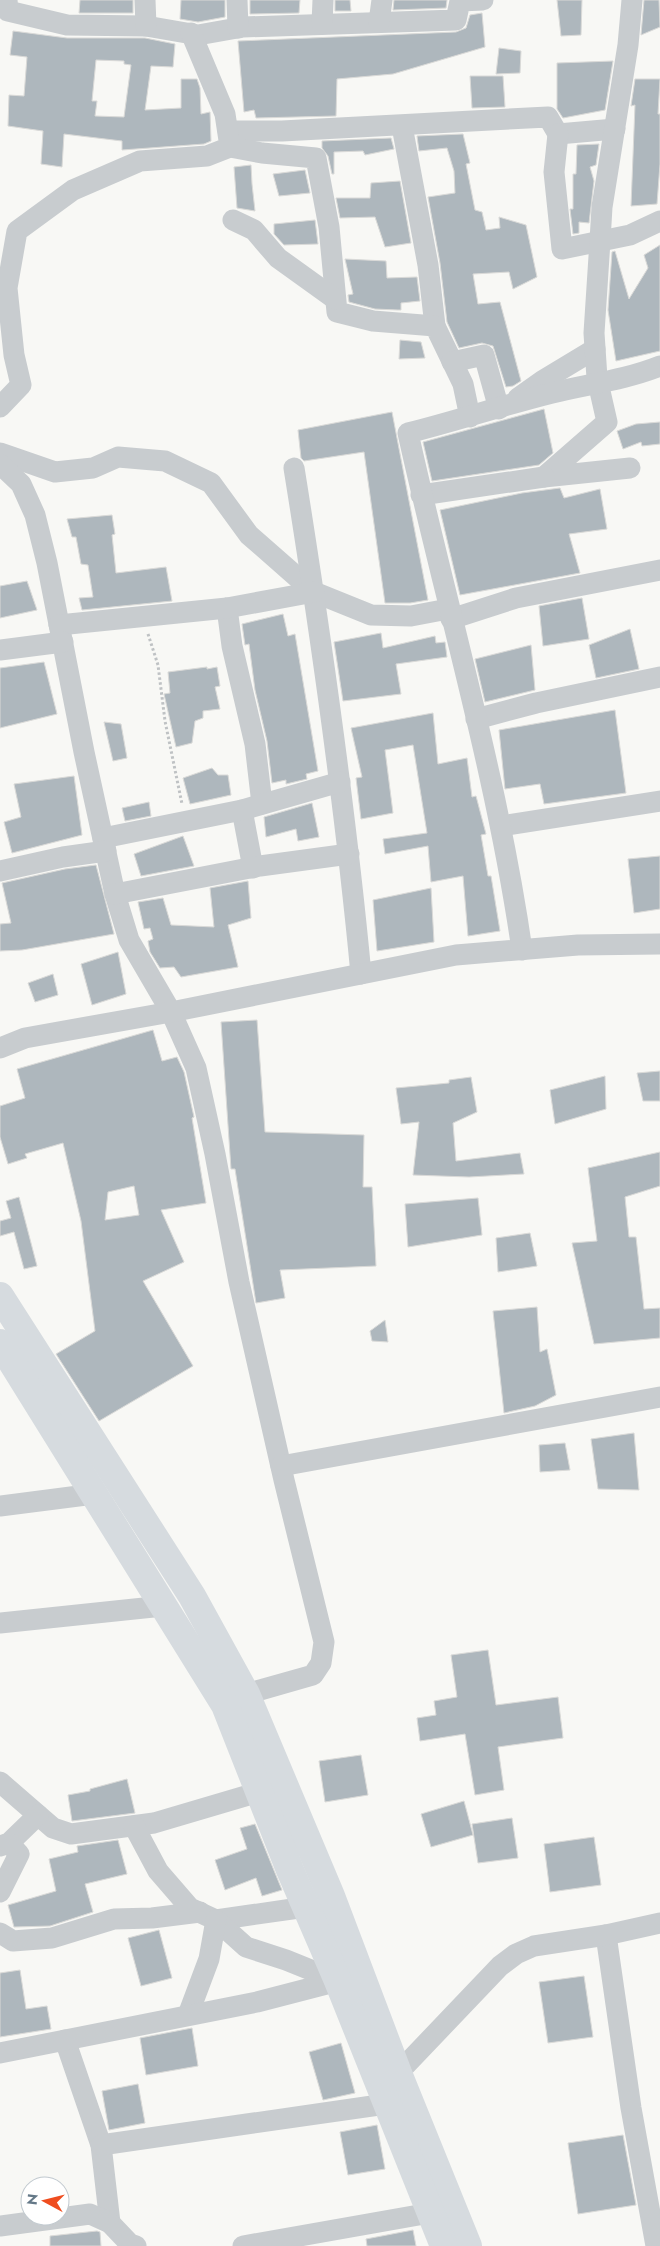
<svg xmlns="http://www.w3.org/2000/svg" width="660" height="2246" viewBox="0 0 660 2246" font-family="Jost,sans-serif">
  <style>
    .building { fill: #aeb7bd; stroke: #dadad8; fill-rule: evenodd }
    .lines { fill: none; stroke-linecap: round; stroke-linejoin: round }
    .path { stroke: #bfc2c4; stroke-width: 3; stroke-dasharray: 2.5 2.5; stroke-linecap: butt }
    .minor { stroke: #c8cccf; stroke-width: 21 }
    .major { stroke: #d6dbdf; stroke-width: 28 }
  </style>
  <rect width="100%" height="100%" fill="#f8f8f5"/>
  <g class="building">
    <polygon points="80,0 133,0 133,13 79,13"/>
    <polygon points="181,0 225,0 225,17 198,22 180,19"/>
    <polygon points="250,0 300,0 299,13 250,14"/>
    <polygon points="335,0 350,0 351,11 335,11"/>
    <polygon points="394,0 447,0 446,8 393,10"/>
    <polygon points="557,0 582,0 581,35 561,36"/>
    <polygon points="644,0 659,0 660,27 641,35"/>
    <polygon points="482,13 485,47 393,74 337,79 336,116 256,118 254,110 244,112 238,41 456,32 466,28 470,15"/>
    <path d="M13,31L67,38H145L175,44L173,67L151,66L145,110L181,108V79H197L200,88L201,114L210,112L211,141L204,144L122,150V141L64,134L62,167L41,164L43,131L8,126L9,95L24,96L27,57L10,55ZM96,60L124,61V64L131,65L124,117L95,116L97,101H92Z"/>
    <polygon points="499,48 521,51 520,73 496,74"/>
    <polygon points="613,61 605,110 563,118 557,109 557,63"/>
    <polygon points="470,76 503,76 505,107 472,108"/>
    <polygon points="635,79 660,79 658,114 660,114 660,164 657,204 631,206 635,105 631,106"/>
    <polygon points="463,134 470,163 466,164 475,210 482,212 486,230 500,228 499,217 526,225 537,277 513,289 509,272 473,274 478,304 500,302 521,381 513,386 506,387 493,346 482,343 459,348 447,322 440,263 428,197 455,193 454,171 447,148 419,151 417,136"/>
    <polygon points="391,138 394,149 365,155 363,151 334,152 334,174 332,174 328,156 322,148 322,141"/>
    <polygon points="599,144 596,165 590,167 594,181 589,223 579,222 579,233 573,234 570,209 573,209 573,174 576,174 577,145"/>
    <polygon points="251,165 252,184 255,211 237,208 234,167"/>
    <polygon points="305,170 310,193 279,196 273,174"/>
    <polygon points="400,181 411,243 385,247 375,217 340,218 336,198 370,198 371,183"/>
    <polygon points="315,220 318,244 284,245 274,234 274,224"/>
    <polygon points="660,245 660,351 616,361 608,310 612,252 615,251 629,299 648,268 644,255"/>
    <polygon points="345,259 386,261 387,278 417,277 420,301 401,303 401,310 398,310 375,309 349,302 348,295 353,294"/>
    <polygon points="400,340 421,342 425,358 399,359"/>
    <polygon points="544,409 553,453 539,465 432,481 423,442"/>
    <polygon points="392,412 428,600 410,603 385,603 364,452 304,461 301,458 298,430"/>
    <polygon points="660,422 660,444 642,446 641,442 623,449 617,431 636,424"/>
    <polygon points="560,488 564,498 600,489 607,529 569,534 580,573 460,595 440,510 522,493"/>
    <polygon points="112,515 115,534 112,535 116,573 166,567 172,601 82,610 79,598 93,597 88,565 81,564 76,537 72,537 67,519"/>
    <polygon points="27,581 37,610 0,618 0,586"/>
    <polygon points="582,598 589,639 543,646 539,606"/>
    <polygon points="283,614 288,636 295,634 318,771 306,774 307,779 286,784 286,780 272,783 267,741 255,690 249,644 245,645 242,624"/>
    <polygon points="630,629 639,669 596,678 589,645"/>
    <polygon points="381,633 383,648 435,636 436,643 445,642 447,657 396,664 401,694 343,701 334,642"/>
    <polygon points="531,645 535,690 485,702 475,659"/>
    <polygon points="44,662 57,714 0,728 0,668"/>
    <polygon points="207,667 207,669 217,667 220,686 215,687 220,709 203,711 203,718 195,721 192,743 176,747 164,694 170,693 168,672"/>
    <polygon points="615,710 626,793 544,804 540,784 505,789 499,730"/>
    <polygon points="433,713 438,764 467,758 472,797 476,796 486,834 481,835 488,876 491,876 500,931 468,936 463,876 431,882 428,846 385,854 383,839 427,833 413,745 385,750 393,813 361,819 356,778 362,777 351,728"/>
    <polygon points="104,722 121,724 127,758 113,761"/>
    <polygon points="212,768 218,775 228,775 231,795 190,804 183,778"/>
    <polygon points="74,776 82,835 12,853 4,822 21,817 14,784"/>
    <polygon points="149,802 151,816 125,821 122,808"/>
    <polygon points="312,803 319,837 298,841 296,829 266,837 264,817"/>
    <polygon points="183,836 194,866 141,876 134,854"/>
    <polygon points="660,856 660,909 634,913 628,859"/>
    <polygon points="96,865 114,934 22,950 0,951 0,924 11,923 2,883 65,869"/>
    <polygon points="248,881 251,918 228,925 238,967 181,977 174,967 160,968 150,952 148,941 153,939 150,928 144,929 138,902 163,898 171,925 214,927 210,888"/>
    <polygon points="431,888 434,942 377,951 373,900"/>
    <polygon points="118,952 126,994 92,1005 81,964"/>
    <polygon points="53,974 58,995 35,1002 28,983"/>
    <polygon points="257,1020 265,1132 364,1135 363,1187 372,1187 376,1266 280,1270 285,1298 256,1303 235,1169 231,1169 221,1022"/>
    <path d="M153,1030L162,1061L177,1057L184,1072L194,1117L192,1118L206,1203L161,1210L184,1262L143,1281L193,1366L99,1421L56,1354L95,1331L81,1221L63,1143L25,1154L27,1158L8,1164L0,1137V1106L25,1098L17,1069ZM134,1186L139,1215L105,1220L108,1192Z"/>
    <polygon points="660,1071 660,1101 643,1101 637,1073"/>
    <polygon points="605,1076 606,1109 555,1124 550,1090"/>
    <polygon points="471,1077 477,1112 453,1123 456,1161 520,1153 524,1174 469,1177 413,1175 419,1122 401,1124 396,1088 449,1083 449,1080"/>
    <polygon points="660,1152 660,1186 625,1197 629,1237 636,1237 644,1309 660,1308 660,1338 594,1344 572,1243 597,1241 588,1168"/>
    <polygon points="19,1197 37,1266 24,1269 14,1232 0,1236 0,1221 11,1218 6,1201"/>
    <polygon points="478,1198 482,1235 408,1247 405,1204"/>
    <polygon points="530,1233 537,1266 498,1272 496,1238"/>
    <polygon points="537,1307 540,1352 547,1349 556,1395 535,1406 504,1413 493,1311"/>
    <polygon points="385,1320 388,1342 372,1341 370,1331"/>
    <polygon points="634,1433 639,1490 598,1489 591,1439"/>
    <polygon points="565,1443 570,1470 540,1472 539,1445"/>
    <polygon points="488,1650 496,1705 558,1697 563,1738 498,1747 504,1790 475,1795 465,1734 420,1741 417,1718 436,1715 434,1701 457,1697 451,1655"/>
    <polygon points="361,1755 368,1795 325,1802 319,1761"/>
    <polygon points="127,1779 135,1813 72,1821 68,1795 90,1791 90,1789"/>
    <polygon points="464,1801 473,1835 431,1847 421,1814"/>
    <polygon points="512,1818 518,1858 478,1863 472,1824"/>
    <polygon points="255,1824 282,1890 262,1896 256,1878 225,1890 215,1860 247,1849 240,1828"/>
    <polygon points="594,1837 601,1885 550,1892 544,1844"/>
    <polygon points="118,1840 127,1874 85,1884 93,1912 50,1926 14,1927 8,1905 56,1891 49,1859 78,1852 77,1846"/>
    <polygon points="159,1930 172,1978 141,1986 128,1938"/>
    <polygon points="20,1970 26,2009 47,2006 51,2029 0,2037 0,1973"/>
    <polygon points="584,1976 593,2037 548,2043 539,1982"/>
    <polygon points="192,2028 198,2066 146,2075 140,2038"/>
    <polygon points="341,2043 355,2093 323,2100 309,2052"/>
    <polygon points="138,2084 145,2123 109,2130 102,2091"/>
    <polygon points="377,2125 385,2169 348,2175 340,2132"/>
    <polygon points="623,2135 636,2205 578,2214 568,2143"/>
    <polygon points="413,2230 416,2246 367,2246 366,2239"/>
    <polygon points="97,2231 100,2232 101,2246 50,2246 50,2236"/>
  </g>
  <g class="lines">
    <polyline class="path" points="148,634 158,665 165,721 182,804"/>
    <g class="minor">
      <polyline points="7,0 8,11 67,25 146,26 198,35 243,27 456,20 460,1 483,0"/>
      <polyline points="145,0 146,26"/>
      <polyline points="237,0 238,28"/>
      <polyline points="379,22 382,0"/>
      <polyline points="322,24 323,0"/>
      <polyline points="402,126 428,265 435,326"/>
      <polyline points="228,131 282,131 548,117 558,134 615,129"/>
      <polyline points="558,134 554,172 562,249 630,235 660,221"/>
      <polyline points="230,147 262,153 316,158 329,227 337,312 373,321 435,326 463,384 470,417"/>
      <polyline points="233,220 254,230 278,258 335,299"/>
      <polyline points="452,362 484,355 499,409"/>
      <polyline points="518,398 542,381 595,349"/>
      <polyline points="0,407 21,385 14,355 7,288 17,231 73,190 140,161 207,156 230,147 225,114 191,33"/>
      <polyline points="0,453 55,472 93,468 118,457 165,461 211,483 249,535 314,592 371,615 411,616 448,609"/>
      <polyline points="0,464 21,484 35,515 47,563 84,752 115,894 129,940 171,1012 196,1068 215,1154 239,1282 284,1480 324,1642 321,1663 313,1675 246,1694"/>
      <path d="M294,468C321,636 345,805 361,974"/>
      <polyline points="630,468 544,477 607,422 597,378 594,333 600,241 602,207 628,45 632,0"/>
      <polyline points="421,495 544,477"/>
      <polyline points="227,608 232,646 255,744 262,804"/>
      <polyline points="451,619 516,598 660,570"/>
      <polyline points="59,625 227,608 314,592"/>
      <polyline points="0,650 63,642"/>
      <polyline points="476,719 536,703 660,677"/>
      <polyline points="242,810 253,868"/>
      <polyline points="501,826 660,801"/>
      <polyline points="103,838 242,810 340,782"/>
      <polyline points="0,871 63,857 106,851"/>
      <polyline points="115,894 260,866 349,854"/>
      <path d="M522,950C497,775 446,605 408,433C456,421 504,405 552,393C588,384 625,380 660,366"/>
      <polyline points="0,1048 25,1038 171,1012 456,955 578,945 660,944"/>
      <polyline points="281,1466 660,1397"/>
      <polyline points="0,1506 94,1494"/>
      <polyline points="0,1623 163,1606"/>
      <polyline points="0,1782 53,1828 71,1834 154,1823 259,1792"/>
      <polyline points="134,1826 158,1871 190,1908 216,1920 306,1907"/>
      <polyline points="0,1846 9,1843 38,1815"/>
      <polyline points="0,1892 19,1854 9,1843"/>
      <polyline points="216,1920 246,1947 286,1960 338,1981"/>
      <polyline points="0,1933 13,1941 52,1938 114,1919 152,1918 200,1912"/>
      <polyline points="606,1935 631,2108 656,2246"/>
      <polyline points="188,2015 209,1959 216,1920"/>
      <polyline points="65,2040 101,2145 110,2223"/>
      <polyline points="0,2053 257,2002 338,1981"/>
      <polyline points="398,2073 500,1966 516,1954 534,1946 606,1935 660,1923"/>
      <polyline points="101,2145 386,2104"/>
      <polyline points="0,2226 90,2214 110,2223 130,2244 136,2246"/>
      <polyline points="243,2246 430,2213"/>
    </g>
    <g class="major">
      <polyline points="0,1296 192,1596 246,1694 331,1896 398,2073 468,2246"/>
      <polyline points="0,1343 225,1705 290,1870 338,1981 444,2246"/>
    </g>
  </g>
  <g transform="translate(45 2201) rotate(277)"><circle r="24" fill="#ffffff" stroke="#c1c9cf"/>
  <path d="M0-4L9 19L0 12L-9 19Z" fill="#ef4d1f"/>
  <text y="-8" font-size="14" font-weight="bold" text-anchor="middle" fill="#657988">N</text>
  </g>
</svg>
